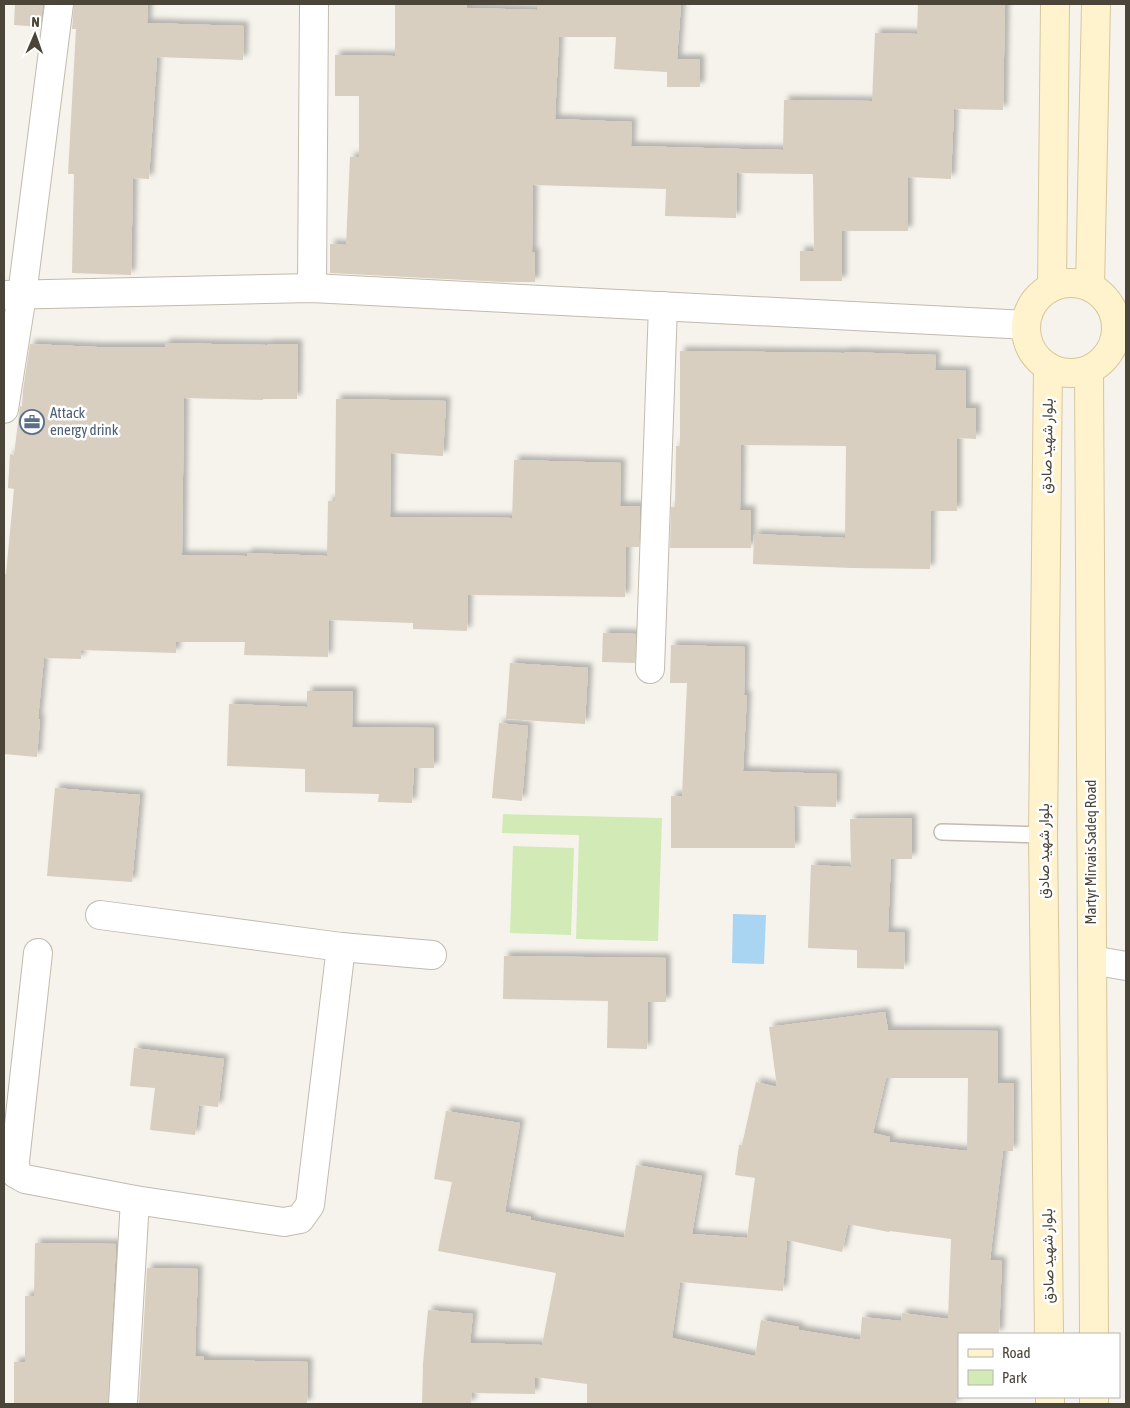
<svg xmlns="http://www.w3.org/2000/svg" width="1130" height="1408" viewBox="0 0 1130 1408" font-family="'Asap Condensed',Vazirmatn,sans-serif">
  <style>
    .green { fill: #d2eab5 }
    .water { fill: #a9d4f2 }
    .building { fill: #d8cfc1; fill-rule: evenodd; filter: url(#shadow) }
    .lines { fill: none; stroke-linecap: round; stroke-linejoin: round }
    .service-casing { stroke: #c2bbae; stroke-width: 18 }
    .minor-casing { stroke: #c2bbae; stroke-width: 30 }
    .secondary-casing { stroke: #d6c79b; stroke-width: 30 }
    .service { stroke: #fff; stroke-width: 15 }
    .minor { stroke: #fff; stroke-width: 28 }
    .secondary { stroke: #fff3cd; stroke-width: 28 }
    .labels { text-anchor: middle; stroke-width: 5; stroke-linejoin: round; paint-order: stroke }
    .service-label { font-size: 15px; fill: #4e5e75; stroke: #fff; text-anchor: start }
    .street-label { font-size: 15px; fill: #4b4439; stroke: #fff }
  </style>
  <defs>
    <filter id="shadow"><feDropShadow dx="4.5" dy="-4.5" stdDeviation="2.5" flood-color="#0004"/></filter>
  </defs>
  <rect width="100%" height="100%" fill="#f6f3ec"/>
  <g class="green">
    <polygon points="503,814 662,818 658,941 576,939 579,835 502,833"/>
    <polygon points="513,846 574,848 571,935 510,933"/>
  </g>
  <polygon class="water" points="733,914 766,915 764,964 732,963"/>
  <g class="building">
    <polygon points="15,4 43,4 40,27 14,25"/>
    <polygon points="74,4 148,4 147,23 244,26 243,60 157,57 149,179 133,178 131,275 72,273 74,174 68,174 76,29 72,29"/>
    <polygon points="395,4 467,4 467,8 537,10 537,4 681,4 677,59 700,59 700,87 667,87 667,72 614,69 616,37 559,37 555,119 632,122 631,146 783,150 784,100 872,101 875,33 917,34 918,4 1005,4 1003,110 954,109 951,179 908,177 908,231 842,231 842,281 800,281 800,251 814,251 813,174 737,173 736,218 665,216 666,189 533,185 532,252 535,252 535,282 503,282 330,273 330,244 346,245 350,157 359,157 359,96 335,96 335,55 395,56"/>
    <polygon points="165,343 267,345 267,344 298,344 297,399 263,399 263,400 184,398 182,555 247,556 247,553 327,556 328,501 335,501 336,399 446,401 443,456 391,453 390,517 512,518 514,460 621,463 620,506 640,506 639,547 626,547 625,597 468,595 467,631 413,629 413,623 329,620 328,657 244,655 245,642 176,642 176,653 81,650 81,659 44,658 38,719 40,719 37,757 4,754 4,574 6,574 14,489 8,488 10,454 14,455 19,414 20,406 22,407 23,390 30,344 97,347 165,347"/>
    <polygon points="680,351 844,353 844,352 936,355 935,370 966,371 966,408 976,408 976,439 957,438 957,511 931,511 930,569 852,568 753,564 754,534 845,538 846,446 741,445 740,510 751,510 751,548 670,548 671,507 675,507 676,446 680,446"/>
    <polygon points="603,633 636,634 635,663 602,662"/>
    <polygon points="671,645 745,647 744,695 747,695 743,771 837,774 836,807 794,806 795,848 671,848 671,796 682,796 687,683 670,683"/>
    <polygon points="510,663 588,668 585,724 506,719"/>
    <polygon points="307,691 353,691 352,727 434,728 434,768 414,768 412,803 378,802 379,794 305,792 305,769 227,766 229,704 307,707"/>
    <polygon points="499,723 528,726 522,801 492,798"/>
    <polygon points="55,788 140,795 132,882 47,876"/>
    <polygon points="912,818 912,859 891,859 888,932 905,933 904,969 857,968 857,950 808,948 811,865 851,867 850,819"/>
    <polygon points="504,956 666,958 666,1002 648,1002 647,1049 607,1048 608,1001 503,999"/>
    <path d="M885,1012L888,1030L998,1031V1083H1014L1013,1151H1003L990,1260L1002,1261L999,1334H959V1380L956,1404H587V1384L535,1377V1394L472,1393L471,1404H422L423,1364L428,1310L473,1314L470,1343L542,1345L556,1273L438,1251L452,1182L434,1179L446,1111L520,1123L505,1212L531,1217L530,1220L624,1238L636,1165L702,1176L692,1234L747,1238L755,1178L735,1175L739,1145H742L756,1082L777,1087L769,1027ZM886,1078H968L967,1151L889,1142L890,1137L873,1133ZM848,1224L889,1232L890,1231L951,1239L948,1319L902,1313L901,1321L862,1317L860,1340L799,1330V1327L761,1320L755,1356L672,1338L680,1282L783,1291L787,1240L842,1252Z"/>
    <polygon points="134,1048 224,1059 218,1107 199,1105 195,1135 150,1130 155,1088 130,1086"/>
    <polygon points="35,1243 116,1244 108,1404 14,1404 14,1362 25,1362 25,1296 34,1296"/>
    <polygon points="147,1268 198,1269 195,1356 204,1357 204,1360 308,1362 307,1404 139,1404"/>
  </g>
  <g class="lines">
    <defs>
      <polyline id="service" points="942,832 1043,835"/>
      <g id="minor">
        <polyline points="312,288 314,4"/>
        <polyline points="4,295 312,288 1026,325"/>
        <polyline points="1116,327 1126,327"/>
        <polyline points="4,409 22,295 59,4"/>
        <polyline points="650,669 663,306"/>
        <polyline points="100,915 341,947 432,955"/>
        <polyline points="38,953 15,1161 16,1174 25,1179 135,1200 284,1222 300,1219 310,1205 341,947"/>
        <polyline points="1092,960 1126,966"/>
        <polyline points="123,1404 135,1200"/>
      </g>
      <g id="secondary">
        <circle cx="1071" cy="328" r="45"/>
        <polyline points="1052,287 1055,4"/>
        <polyline points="1090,287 1096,4"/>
        <polyline points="1048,367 1043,835 1049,1334"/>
        <polyline points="1089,370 1094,1334"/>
        <polyline points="1050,1397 1050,1404"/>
        <polyline points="1094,1397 1094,1404"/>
      </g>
    </defs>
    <use href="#service" class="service-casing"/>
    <use href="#minor" class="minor-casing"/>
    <use href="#secondary" class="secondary-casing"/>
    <use href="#service" class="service"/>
    <use href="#minor" class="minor"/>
    <use href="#secondary" class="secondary"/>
  </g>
  <defs>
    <symbol id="office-ring" viewBox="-11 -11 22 22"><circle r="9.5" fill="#fff" stroke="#5c6f8a" stroke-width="1.5"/><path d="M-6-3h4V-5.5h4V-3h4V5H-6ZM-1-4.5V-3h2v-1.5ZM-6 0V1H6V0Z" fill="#5c6f8a"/></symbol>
  </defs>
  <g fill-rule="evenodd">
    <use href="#office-ring" x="18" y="408" width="28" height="28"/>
  </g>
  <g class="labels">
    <g class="service-label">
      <text x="50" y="418">Attack<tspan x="50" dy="17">energy drink</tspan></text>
    </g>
    <g class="street-label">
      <text transform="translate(1047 446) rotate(-89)" y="5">بلوار شهید صادق</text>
      <text transform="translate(1044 851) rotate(-90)" y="5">بلوار شهید صادق</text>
      <text transform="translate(1091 852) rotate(-90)" y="5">Martyr Mirvais Sadeq Road</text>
      <text transform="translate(1048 1256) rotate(-91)" y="5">بلوار شهید صادق</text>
    </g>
  </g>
  <rect width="1130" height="1408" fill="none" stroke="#4b4439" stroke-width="10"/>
  <rect x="958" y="1333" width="162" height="65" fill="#ffffff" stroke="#b7b4b0"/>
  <rect x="968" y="1349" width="25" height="8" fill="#fff3cd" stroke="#b7b4b0"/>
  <text x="1002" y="1358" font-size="15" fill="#4b4439">Road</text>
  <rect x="968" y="1370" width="25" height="15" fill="#d2eab5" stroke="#b7b4b0"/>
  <text x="1002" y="1383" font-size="15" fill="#4b4439">Park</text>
  <g transform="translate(35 35) rotate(2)" stroke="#ffffff" stroke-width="4" paint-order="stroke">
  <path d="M0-4L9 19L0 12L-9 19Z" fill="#4b4439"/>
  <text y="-8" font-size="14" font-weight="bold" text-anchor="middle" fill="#4b4439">N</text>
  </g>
</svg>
